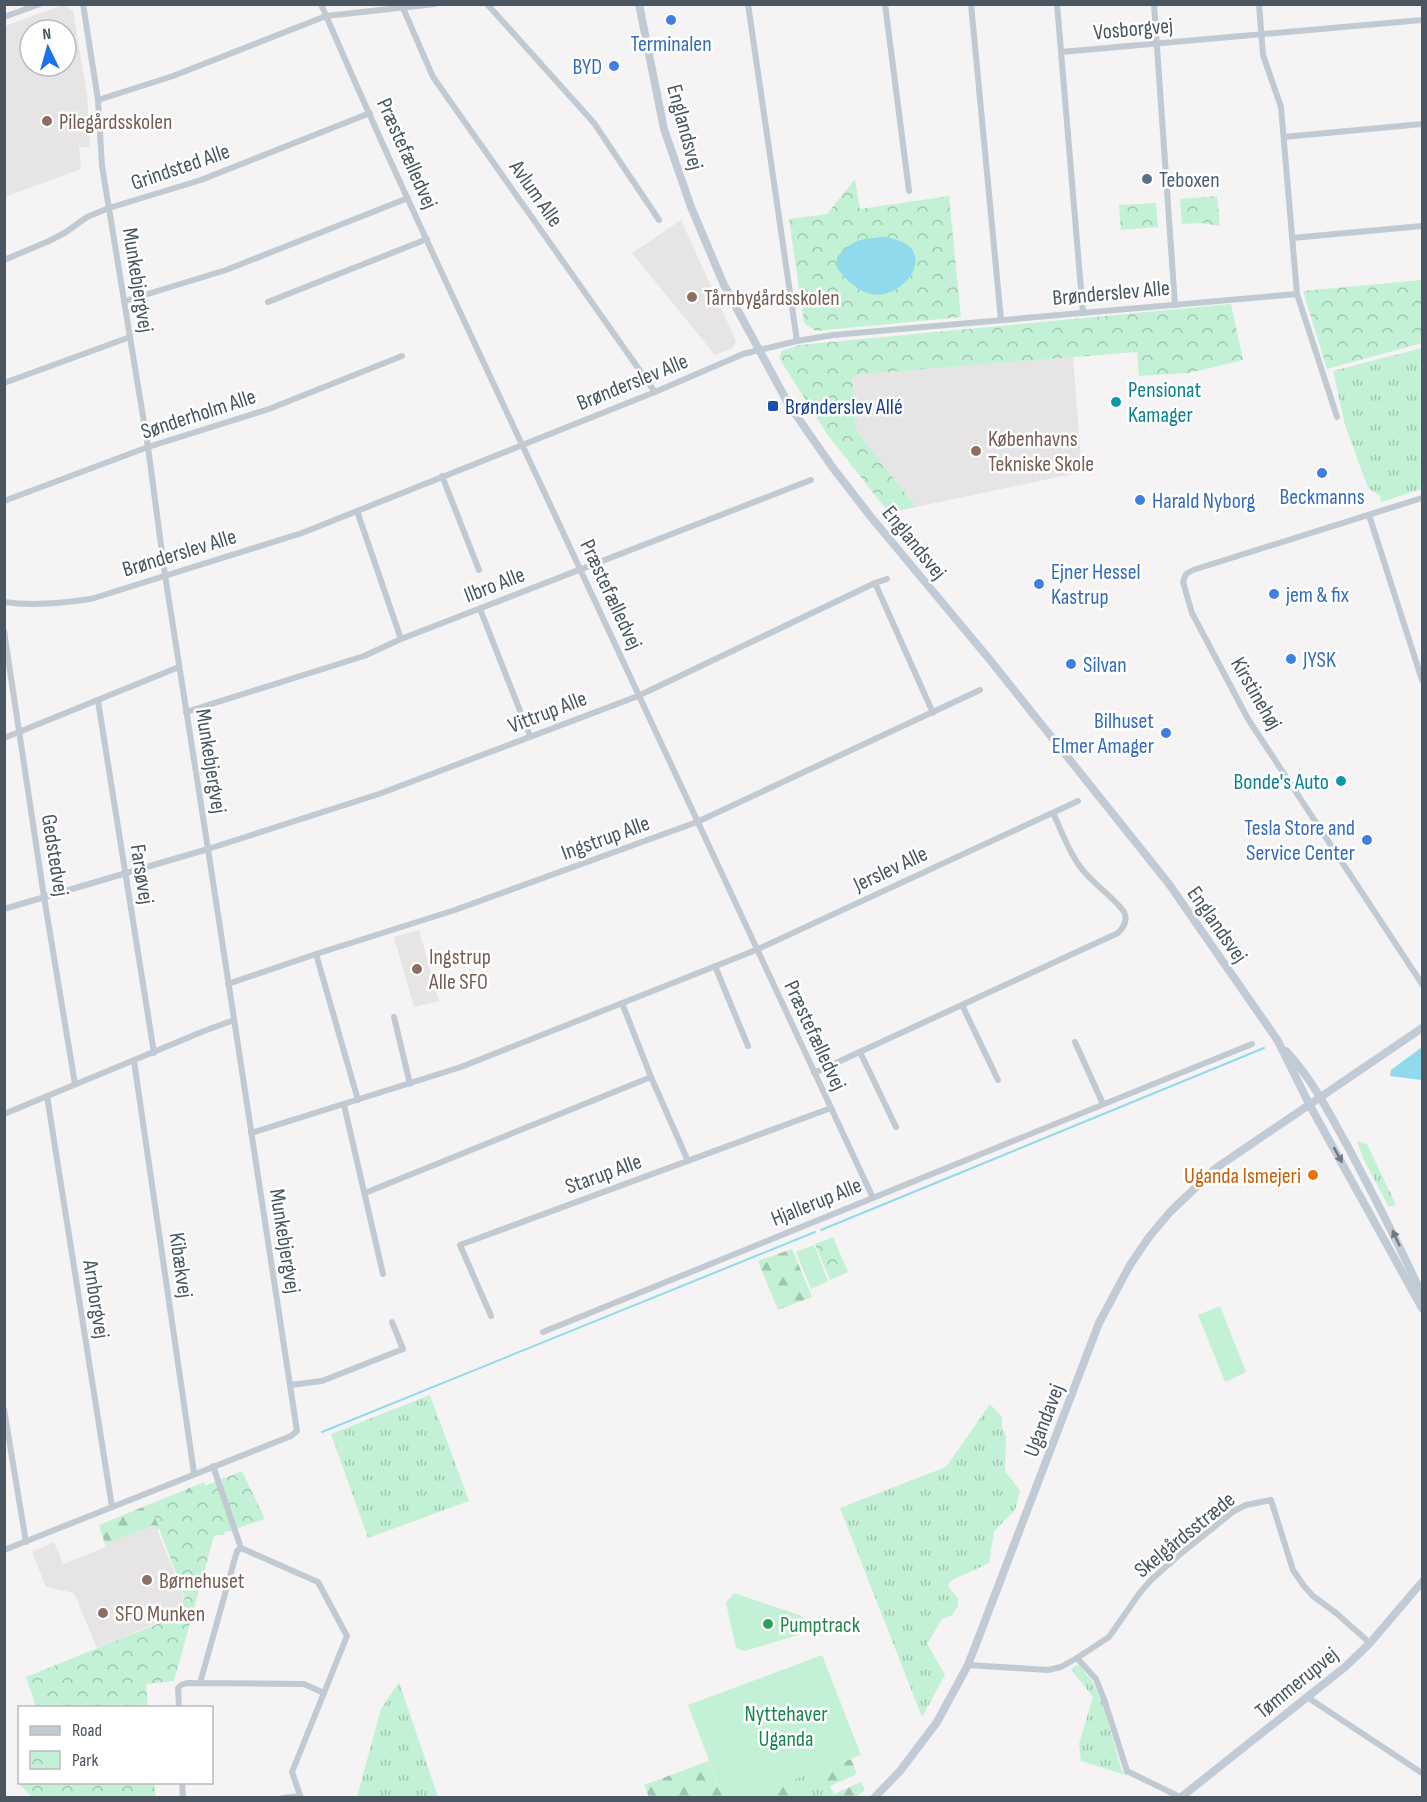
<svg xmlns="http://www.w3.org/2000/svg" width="1427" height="1802" viewBox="0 0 1427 1802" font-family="'Sofia Sans Condensed',sans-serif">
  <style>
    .education { fill: #e6e4e5; fill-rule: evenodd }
    .grass { fill: url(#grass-tufts) }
    .forest { fill: url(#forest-firs) }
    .park { fill: url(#park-crowns) }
    .garden { fill: #c3f1d5 }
    .water { fill: #90daee }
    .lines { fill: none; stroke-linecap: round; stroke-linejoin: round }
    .stream { stroke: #90daee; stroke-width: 2 }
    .street { stroke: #c1cad2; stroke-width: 6 }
    .secondary { stroke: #c1cbd6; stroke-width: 8 }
    .oneway { fill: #6e7984 }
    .shop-dot { fill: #3f7fe0; stroke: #fff; stroke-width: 2 }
    .education-dot { fill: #8d6e63; stroke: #fff; stroke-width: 2 }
    .service-dot { fill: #5c6f8a; stroke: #fff; stroke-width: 2 }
    .culture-dot { fill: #0f9aa8; stroke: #fff; stroke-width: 2 }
    .transit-dot { fill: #1a4fb4; stroke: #fff; stroke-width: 2 }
    .food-dot { fill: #e8710a; stroke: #fff; stroke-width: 2 }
    .leisure-dot { fill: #2e9e5b; stroke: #fff; stroke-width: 2 }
    .labels { text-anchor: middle; stroke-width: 5; stroke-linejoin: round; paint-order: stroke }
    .street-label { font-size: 22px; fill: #4a5661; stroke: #fff }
    .shop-label { font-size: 22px; fill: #366cbe; stroke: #fff; text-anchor: start }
    .education-label { font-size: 22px; fill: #785e54; stroke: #fff; text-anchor: start }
    .service-label { font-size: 22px; fill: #4e5e75; stroke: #fff; text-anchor: start }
    .culture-label { font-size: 22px; fill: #0d838f; stroke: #fff; text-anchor: start }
    .transit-label { font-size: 22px; fill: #164399; stroke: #fff; text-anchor: start }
    .food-label { font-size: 22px; fill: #c56008; stroke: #fff; text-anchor: end }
    .leisure-label { font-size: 22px; fill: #27864d; stroke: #fff; text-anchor: start }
    .park-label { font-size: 22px; fill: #17864f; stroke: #fff }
  </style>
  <defs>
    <pattern id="grass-tufts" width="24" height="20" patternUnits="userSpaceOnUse" patternTransform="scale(1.5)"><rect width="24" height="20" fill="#c3f1d5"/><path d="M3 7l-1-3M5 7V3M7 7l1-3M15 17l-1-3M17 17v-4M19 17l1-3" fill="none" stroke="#a0c6b0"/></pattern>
    <pattern id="forest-firs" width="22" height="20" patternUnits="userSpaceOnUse" patternTransform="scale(1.5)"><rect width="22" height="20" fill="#c3f1d5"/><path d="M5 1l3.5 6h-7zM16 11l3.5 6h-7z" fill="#a0c6b0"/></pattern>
    <pattern id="park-crowns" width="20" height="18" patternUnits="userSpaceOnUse" patternTransform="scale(1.5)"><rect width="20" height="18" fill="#c3f1d5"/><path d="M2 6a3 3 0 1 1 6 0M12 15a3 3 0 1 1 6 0" fill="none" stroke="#a0c6b0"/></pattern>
  </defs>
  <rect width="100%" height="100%" fill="#f5f3f3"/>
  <g class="education">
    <path d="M63,5L73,11L87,95L90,147H79L81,169L5,197V26ZM30,30H66V66H30Z"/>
    <polygon points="681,220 736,341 733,348 715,355 632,253"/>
    <polygon points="1073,357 1082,472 916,507 856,430 852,375"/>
    <polygon points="419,930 439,1001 414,1007 394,937"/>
    <polygon points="155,1525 184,1596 176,1615 97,1648 74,1593 46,1587 32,1552 54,1542 63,1564 106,1547 105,1544"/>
  </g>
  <g class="grass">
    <polygon points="1422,348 1422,489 1381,502 1380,496 1368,488 1345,425 1333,371"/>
    <polygon points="1357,1141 1367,1144 1396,1205 1389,1207 1363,1158"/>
    <polygon points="430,1395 469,1501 368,1538 331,1434"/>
    <polygon points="990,1404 1002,1417 1002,1426 1006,1437 1005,1471 1020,1491 1015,1510 994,1531 989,1563 952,1580 948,1586 958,1598 958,1606 952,1615 942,1619 927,1644 945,1675 922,1717 840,1508 946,1467"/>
    <polygon points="1078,1664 1092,1681 1102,1701 1122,1771 1129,1776 1081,1761 1079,1744 1093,1697 1071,1669"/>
    <polygon points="399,1682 438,1797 357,1797 381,1709"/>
    <polygon points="819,1770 828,1797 798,1797 792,1780"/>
  </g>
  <g class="forest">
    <polygon points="792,1249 812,1297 778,1310 758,1261"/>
    <polygon points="204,1482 225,1535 218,1535 207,1510 157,1530 155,1525 105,1544 99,1525"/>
    <polygon points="851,1759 857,1774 830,1786 834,1794 861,1782 865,1790 856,1797 828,1797 819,1770"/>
    <polygon points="709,1761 723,1797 649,1797 644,1785"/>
    <polygon points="792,1780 798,1797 772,1797 769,1788"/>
  </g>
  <g class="park">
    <polygon points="855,179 860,209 949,196 961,317 816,331 804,323 789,219 827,214"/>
    <polygon points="1217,196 1220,226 1201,223 1182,224 1180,199"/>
    <polygon points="1156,203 1158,227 1121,230 1119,205"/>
    <polygon points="1422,280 1422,343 1327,369 1303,291"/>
    <polygon points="1231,304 1243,360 1189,373 1139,376 1137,352 852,375 856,430 916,507 889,513 827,434 779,358 782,351 799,345"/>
    <polygon points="833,1237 848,1272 830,1280 815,1244"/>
    <polygon points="242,1471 265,1519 214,1536 174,1681 146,1684 148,1707 36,1707 26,1677 177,1616 185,1597 151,1507"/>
    <polygon points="22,1782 154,1783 156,1797 32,1797 20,1785"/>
  </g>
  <g class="garden">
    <polygon points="814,1245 828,1281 811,1289 796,1252"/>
    <polygon points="1220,1306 1246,1372 1225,1382 1198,1315"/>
    <polygon points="734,1593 802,1616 809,1632 744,1651 736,1648 726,1603"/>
    <polygon points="822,1655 861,1755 769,1788 772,1797 723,1797 688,1705"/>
  </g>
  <g class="water">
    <path d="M884,237C949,246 899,308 865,292C853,287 845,278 837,268V257C854,239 860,239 884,237Z"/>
    <polygon points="1422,1047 1422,1080 1390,1076 1391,1070"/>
  </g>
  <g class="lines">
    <g class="stream">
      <polyline points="821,1230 1264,1048"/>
      <polyline points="322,1432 815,1232"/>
    </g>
    <g class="street">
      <path d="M321,4C403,195 493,381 580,569C678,779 775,988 873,1198"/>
      <polyline points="487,4 594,123 659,220"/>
      <polyline points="748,4 797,341"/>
      <polyline points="885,4 909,191"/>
      <polyline points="971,4 1001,320"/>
      <polyline points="1057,4 1083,313"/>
      <polyline points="1154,4 1175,305"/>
      <polyline points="1259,4 1263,55 1281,107 1297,294 1337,417"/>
      <polyline points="403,8 433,77 655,392"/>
      <polyline points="4,17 40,4"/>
      <polyline points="1061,52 1422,20"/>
      <polyline points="98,100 173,76 326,16 435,4"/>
      <polyline points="1284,137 1422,124"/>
      <polyline points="1292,238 1422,226"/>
      <polyline points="4,260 49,241 66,232 87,217 109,208 201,180 370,113"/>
      <polyline points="125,301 226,270 408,198"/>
      <polyline points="268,302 427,239"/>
      <polyline points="4,383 130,337"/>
      <polyline points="442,476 479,570"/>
      <polyline points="1422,498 1193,570 1186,574 1183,582 1192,613 1248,719 1422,984"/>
      <polyline points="4,501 148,447 269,409 402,356"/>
      <polyline points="357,511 401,639"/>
      <polyline points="1369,515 1422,680"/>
      <polyline points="875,583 933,713"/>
      <path d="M4,602C34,606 61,603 91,599L302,533L655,392L743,354L797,341L833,335L1297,294"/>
      <polyline points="480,609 530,736"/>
      <polyline points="4,631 44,897 75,1084"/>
      <polyline points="98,701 154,1053"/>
      <polyline points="186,712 364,656 401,639 811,480"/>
      <polyline points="4,738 179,667"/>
      <polyline points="4,909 208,849 379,794 638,696 875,583 887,579"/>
      <polyline points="316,954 358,1100"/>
      <polyline points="715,966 748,1046"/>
      <polyline points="228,984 316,954 455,910 697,822 980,690"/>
      <polyline points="622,1003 651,1077 688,1161"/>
      <polyline points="962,1005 998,1080"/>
      <polyline points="394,1017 410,1084"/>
      <polyline points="1075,1042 1103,1104"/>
      <polyline points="860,1052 896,1127"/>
      <polyline points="134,1061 194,1473"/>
      <path d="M814,1073L1118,933C1124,927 1128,920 1124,912C1117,901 1097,886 1087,875C1071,858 1063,834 1053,813"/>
      <polyline points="47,1096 112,1507"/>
      <polyline points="344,1105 383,1274"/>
      <polyline points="4,1114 204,1031 234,1020"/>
      <polyline points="251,1133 461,1067 756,950 1078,801"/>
      <polyline points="365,1193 651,1077"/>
      <polyline points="491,1316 460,1245 831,1108"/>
      <polyline points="543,1332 1252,1044"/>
      <polyline points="290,1385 322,1381 403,1349 392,1322"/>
      <polyline points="4,1409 26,1542"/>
      <polyline points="213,1466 241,1548 318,1582 347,1636 292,1772 301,1798"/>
      <polyline points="4,1550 291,1436 297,1431 208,849 165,575 148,447 102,166 98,100 83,4"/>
      <polyline points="1077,1658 1096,1679 1104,1699 1127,1771 1180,1797"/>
      <polyline points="968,1665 1048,1670 1061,1667 1077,1658 1109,1637 1139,1594 1151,1580 1178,1556 1234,1511 1246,1505 1271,1500 1293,1570 1304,1586 1313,1596 1336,1613 1370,1643"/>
      <polyline points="200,1683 237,1551 241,1548"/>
      <polyline points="1307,1697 1422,1773"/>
      <polyline points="179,1708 178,1688 181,1685 187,1683 304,1684 324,1693"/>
      <polyline points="182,1782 183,1798"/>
      <polyline points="283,1798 300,1796"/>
    </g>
    <g class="secondary">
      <polyline points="639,4 664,129 691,207 724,285 789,405 833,468 871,517 990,660 1169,884 1278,1041 1309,1104 1422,1308"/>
      <path d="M1286,1051C1313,1080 1329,1113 1348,1147C1374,1196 1399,1244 1422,1295"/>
      <polyline points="874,1798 900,1771 937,1722 968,1665 1099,1323 1130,1265 1149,1237 1170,1212 1216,1168 1422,1028"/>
      <polyline points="1180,1798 1345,1667 1370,1643 1422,1582"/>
    </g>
  </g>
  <defs><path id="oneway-solid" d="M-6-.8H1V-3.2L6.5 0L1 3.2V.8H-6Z" transform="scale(1.5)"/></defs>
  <g class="oneway">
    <use href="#oneway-solid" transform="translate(1338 1155) rotate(61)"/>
    <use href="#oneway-solid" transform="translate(1396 1238) rotate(-115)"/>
  </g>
  <g class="shop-dot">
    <circle cx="671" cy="20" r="6"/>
    <circle cx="614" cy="66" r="6"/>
    <circle cx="1322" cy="473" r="6"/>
    <circle cx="1140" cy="500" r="6"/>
    <circle cx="1039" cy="584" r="6"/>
    <circle cx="1274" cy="594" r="6"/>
    <circle cx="1291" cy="659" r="6"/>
    <circle cx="1071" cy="664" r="6"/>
    <circle cx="1166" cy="733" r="6"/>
    <circle cx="1367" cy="840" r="6"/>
  </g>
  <g class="education-dot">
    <circle cx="47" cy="121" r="6"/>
    <circle cx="692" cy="297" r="6"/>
    <circle cx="976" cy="451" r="6"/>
    <circle cx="417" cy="969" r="6"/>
    <circle cx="147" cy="1580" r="6"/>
    <circle cx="103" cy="1613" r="6"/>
  </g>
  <circle class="service-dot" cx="1147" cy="179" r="6"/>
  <g class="culture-dot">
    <circle cx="1116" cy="402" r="6"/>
    <circle cx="1341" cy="781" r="6"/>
  </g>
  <rect class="transit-dot" x="767" y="400" width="12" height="12" rx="3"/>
  <circle class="food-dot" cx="1313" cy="1175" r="6"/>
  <circle class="leisure-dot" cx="768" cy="1624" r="6"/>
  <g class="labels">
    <g class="street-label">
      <text transform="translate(1133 28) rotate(-5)" y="8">Vosborgvej</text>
      <text transform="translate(686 127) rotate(75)" y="8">Englandsvej</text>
      <text transform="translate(408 153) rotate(66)" y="8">Præstefælledvej</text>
      <text transform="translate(180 166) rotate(-19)" y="8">Grindsted Alle</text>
      <text transform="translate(537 193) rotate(55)" y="8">Avlum Alle</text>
      <text transform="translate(139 280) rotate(81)" y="8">Munkebjergvej</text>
      <text transform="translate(1111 292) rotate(-5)" y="8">Brønderslev Alle</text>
      <text transform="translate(632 381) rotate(-22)" y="8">Brønderslev Alle</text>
      <text transform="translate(198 413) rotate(-18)" y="8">Sønderholm Alle</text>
      <text transform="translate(915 542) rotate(51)" y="8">Englandsvej</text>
      <text transform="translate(179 552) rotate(-17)" y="8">Brønderslev Alle</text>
      <text transform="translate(494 584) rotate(-21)" y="8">Ilbro Alle</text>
      <text transform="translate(612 594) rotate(65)" y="8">Præstefælledvej</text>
      <text transform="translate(1257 693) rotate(60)" y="8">Kirstinehøj</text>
      <text transform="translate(547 711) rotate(-21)" y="8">Vittrup Alle</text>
      <text transform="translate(212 761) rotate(81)" y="8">Munkebjergvej</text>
      <text transform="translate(605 837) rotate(-20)" y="8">Ingstrup Alle</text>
      <text transform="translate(56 855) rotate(81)" y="8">Gedstedvej</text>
      <text transform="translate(890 868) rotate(-25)" y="8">Jerslev Alle</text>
      <text transform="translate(143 874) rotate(81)" y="8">Farsøvej</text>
      <text transform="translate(1218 924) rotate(55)" y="8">Englandsvej</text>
      <text transform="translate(816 1035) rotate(65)" y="8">Præstefælledvej</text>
      <text transform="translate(603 1173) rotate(-20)" y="8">Starup Alle</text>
      <text transform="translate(816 1201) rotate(-22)" y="8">Hjallerup Alle</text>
      <text transform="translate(286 1241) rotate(81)" y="8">Munkebjergvej</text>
      <text transform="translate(182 1265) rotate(82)" y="8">Kibækvej</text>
      <text transform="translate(97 1299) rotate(81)" y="8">Arnborgvej</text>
      <text transform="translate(1043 1420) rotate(-69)" y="8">Ugandavej</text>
      <text transform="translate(1184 1534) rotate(-39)" y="8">Skelgårdsstræde</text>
      <text transform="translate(1296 1682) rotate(-39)" y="8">Tømmerupvej</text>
    </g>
    <g class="shop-label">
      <text x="671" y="51" text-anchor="middle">Terminalen</text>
      <text x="602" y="74" text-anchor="end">BYD</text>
      <text x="1322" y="504" text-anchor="middle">Beckmanns</text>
      <text x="1152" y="508">Harald Nyborg</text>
      <text x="1051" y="579">Ejner Hessel<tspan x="1051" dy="25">Kastrup</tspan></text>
      <text x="1286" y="602">jem &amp; fix</text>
      <text x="1303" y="667">JYSK</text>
      <text x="1083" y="672">Silvan</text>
      <text x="1154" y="728" text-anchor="end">Bilhuset<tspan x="1154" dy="25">Elmer Amager</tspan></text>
      <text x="1355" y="835" text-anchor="end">Tesla Store and<tspan x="1355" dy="25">Service Center</tspan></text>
    </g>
    <g class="education-label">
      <text x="59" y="129">Pilegårdsskolen</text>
      <text x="704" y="305">Tårnbygårdsskolen</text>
      <text x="988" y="446">Københavns<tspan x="988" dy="25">Tekniske Skole</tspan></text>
      <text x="429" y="964">Ingstrup<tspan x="429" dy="25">Alle SFO</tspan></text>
      <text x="159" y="1588">Børnehuset</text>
      <text x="115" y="1621">SFO Munken</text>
    </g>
    <g class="service-label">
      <text x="1159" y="187">Teboxen</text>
    </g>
    <g class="culture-label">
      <text x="1128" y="397">Pensionat<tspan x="1128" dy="25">Kamager</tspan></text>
      <text x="1329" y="789" text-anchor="end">Bonde's Auto</text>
    </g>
    <g class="transit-label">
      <text x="785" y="414">Brønderslev Allé</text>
    </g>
    <g class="food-label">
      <text x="1301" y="1183">Uganda Ismejeri</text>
    </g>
    <g class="leisure-label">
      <text x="780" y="1632">Pumptrack</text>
    </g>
    <g class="park-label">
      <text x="786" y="1721">Nyttehaver<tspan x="786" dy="25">Uganda</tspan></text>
    </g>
  </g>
  <rect width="1427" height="1802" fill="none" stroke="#4a5661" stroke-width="12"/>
  <rect x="18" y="1706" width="195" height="78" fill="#ffffff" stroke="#b7bbc0" stroke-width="1.5"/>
  <rect x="30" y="1726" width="30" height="9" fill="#c1cbd6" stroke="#b7bbc0" stroke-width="1.5"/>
  <text x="72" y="1736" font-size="18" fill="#4a5661">Road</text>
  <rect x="30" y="1751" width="30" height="18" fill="url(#park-crowns)" stroke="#b7bbc0" stroke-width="1.5"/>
  <text x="72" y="1766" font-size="18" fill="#4a5661">Park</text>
  <g transform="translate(48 48) rotate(355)"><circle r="28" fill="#ffffff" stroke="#b7bbc0" stroke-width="1.5"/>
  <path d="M0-4.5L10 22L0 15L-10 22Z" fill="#1a73e8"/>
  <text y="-9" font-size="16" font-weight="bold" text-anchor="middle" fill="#4a5661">N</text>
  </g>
</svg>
